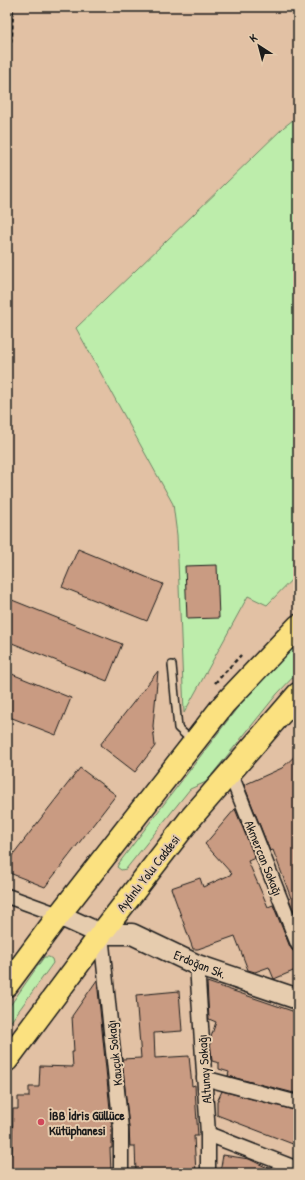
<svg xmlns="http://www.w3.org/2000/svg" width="305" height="1180" viewBox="0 0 305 1180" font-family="'Patrick Hand',sans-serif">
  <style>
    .green { fill: #bdedab; stroke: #6c8464 }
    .building { fill: #c99b82; stroke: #1c1c1c }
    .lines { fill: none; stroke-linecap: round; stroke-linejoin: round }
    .lane-casing { stroke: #1c1c1c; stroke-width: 10 }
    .street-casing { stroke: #1c1c1c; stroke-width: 17 }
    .secondary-casing { stroke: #1c1c1c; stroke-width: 23 }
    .primary-casing { stroke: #1c1c1c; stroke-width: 25 }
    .path { stroke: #1c1c1c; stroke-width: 2.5; stroke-dasharray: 4 3; stroke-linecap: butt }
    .lane { stroke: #e6ccae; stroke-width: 7 }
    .street { stroke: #e6ccae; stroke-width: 14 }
    .secondary { stroke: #e6ccae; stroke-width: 20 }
    .primary { stroke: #fbe180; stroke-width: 22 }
    .poi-dot { fill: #d1495b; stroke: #e6ccae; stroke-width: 1.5 }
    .labels { text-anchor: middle; stroke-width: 4; stroke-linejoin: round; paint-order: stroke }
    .street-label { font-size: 13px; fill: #1c1c1c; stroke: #e6ccae }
    .poi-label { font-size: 13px; font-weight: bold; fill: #1c1c1c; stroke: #e6ccae; text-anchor: start }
  </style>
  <rect width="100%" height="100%" fill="#e2c1a4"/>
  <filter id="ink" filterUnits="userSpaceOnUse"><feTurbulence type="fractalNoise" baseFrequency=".025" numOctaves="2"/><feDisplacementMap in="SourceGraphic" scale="8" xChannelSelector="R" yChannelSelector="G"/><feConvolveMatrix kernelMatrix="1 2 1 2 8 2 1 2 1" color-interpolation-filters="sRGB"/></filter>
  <g filter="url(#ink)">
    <g class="green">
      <polygon points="298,116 298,573 267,605 248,596 184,713 177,535 173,504 76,328 284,127"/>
      <polygon points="298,641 298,672 277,694 206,782 190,789 126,869 121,870 117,867 119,863 244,699"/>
      <polygon points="44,957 49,957 52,959 53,963 7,1027 7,1010"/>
    </g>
    <g class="building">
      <polygon points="78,549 163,584 147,621 62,587"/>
      <polygon points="217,565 219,618 187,619 185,566"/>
      <polygon points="7,598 122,644 107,681 7,641"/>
      <polygon points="158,671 153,726 155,746 135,772 100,745"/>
      <polygon points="7,672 71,698 56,735 7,716"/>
      <polygon points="298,753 298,921 289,899 291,898 273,850 270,851 244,785 282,768"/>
      <polygon points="80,768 116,795 45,887 7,872 7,862"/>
      <polygon points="235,809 255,858 248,861 268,907 273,905 290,947 293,951 298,952 298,969 274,979 269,967 255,972 248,970 235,936 198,949 193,949 171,888 200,878 203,887 232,874 205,844"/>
      <polygon points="97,980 112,1129 112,1148 110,1148 111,1173 7,1173 7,1154 12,1154 13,1109 18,1109 18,1097 29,1097 29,1087 39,1087 40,1066 73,1067 72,1052 74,1052 72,1016"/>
      <polygon points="207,982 298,1013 298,1094 228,1076 229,1072 219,1069 219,1063 212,1061 210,1040 216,1022 209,1019"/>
      <polygon points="179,991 182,1031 154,1033 155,1058 189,1056 192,1086 195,1085 196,1107 198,1136 194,1136 196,1173 136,1173 135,1146 130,1146 129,1128 122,1059 141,1058 136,995"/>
      <polygon points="222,1091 298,1111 298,1146 217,1115 217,1102"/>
      <polygon points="223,1155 249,1159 278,1173 220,1173"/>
    </g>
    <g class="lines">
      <defs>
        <polyline id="lane" points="172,665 178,728 192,741"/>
        <g id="street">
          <polyline points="230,772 298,944"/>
          <polyline points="7,896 59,915"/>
          <polyline points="101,934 121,1129 121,1173"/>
          <polyline points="197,965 208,1134 208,1173"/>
          <polyline points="204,1078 298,1103"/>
          <polyline points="208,1134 290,1166 291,1173"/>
        </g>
        <polyline id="secondary" points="59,915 101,934 132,934 197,965 298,999"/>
        <g id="primary">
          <polyline points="7,985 59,915 224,704 298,626"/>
          <polyline points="7,1060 101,934 190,819 298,694"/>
        </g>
      </defs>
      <use href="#lane" class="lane-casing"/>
      <use href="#street" class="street-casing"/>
      <use href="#secondary" class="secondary-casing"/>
      <use href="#primary" class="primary-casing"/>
      <g class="path">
        <polyline points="7,63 12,35 13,7"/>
        <polyline points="215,683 241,655"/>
      </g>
      <use href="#lane" class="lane"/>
      <use href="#street" class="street"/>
      <use href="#secondary" class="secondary"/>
      <use href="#primary" class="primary"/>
    </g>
  </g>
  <circle class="poi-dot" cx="41" cy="1122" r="4"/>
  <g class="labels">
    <g class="street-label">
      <text transform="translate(264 858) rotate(68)" y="5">Akmercan Sokağı</text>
      <text transform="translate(148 873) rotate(-52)" y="5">Aydınlı Yolu Caddesi</text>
      <text transform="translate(200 964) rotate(22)" y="5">Erdoğan Sk.</text>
      <text transform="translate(114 1053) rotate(-96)" y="5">Kauçuk Sokağı</text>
      <text transform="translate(204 1069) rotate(-94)" y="5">Altunay Sokağı</text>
    </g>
    <g class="poi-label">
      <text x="49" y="1120">İBB İdris Güllüce<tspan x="49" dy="15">Kütüphanesi</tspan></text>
    </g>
  </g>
  <rect width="305" height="1180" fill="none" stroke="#e6ccae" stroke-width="24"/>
  <rect x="12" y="12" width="281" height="1156" fill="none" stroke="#1c1c1c" stroke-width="1.5" filter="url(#ink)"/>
  <g transform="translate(259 46) rotate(324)" stroke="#e6ccae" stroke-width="3" paint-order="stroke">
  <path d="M0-3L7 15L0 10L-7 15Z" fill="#1c1c1c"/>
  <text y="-6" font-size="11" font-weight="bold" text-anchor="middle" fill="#1c1c1c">K</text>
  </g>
</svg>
